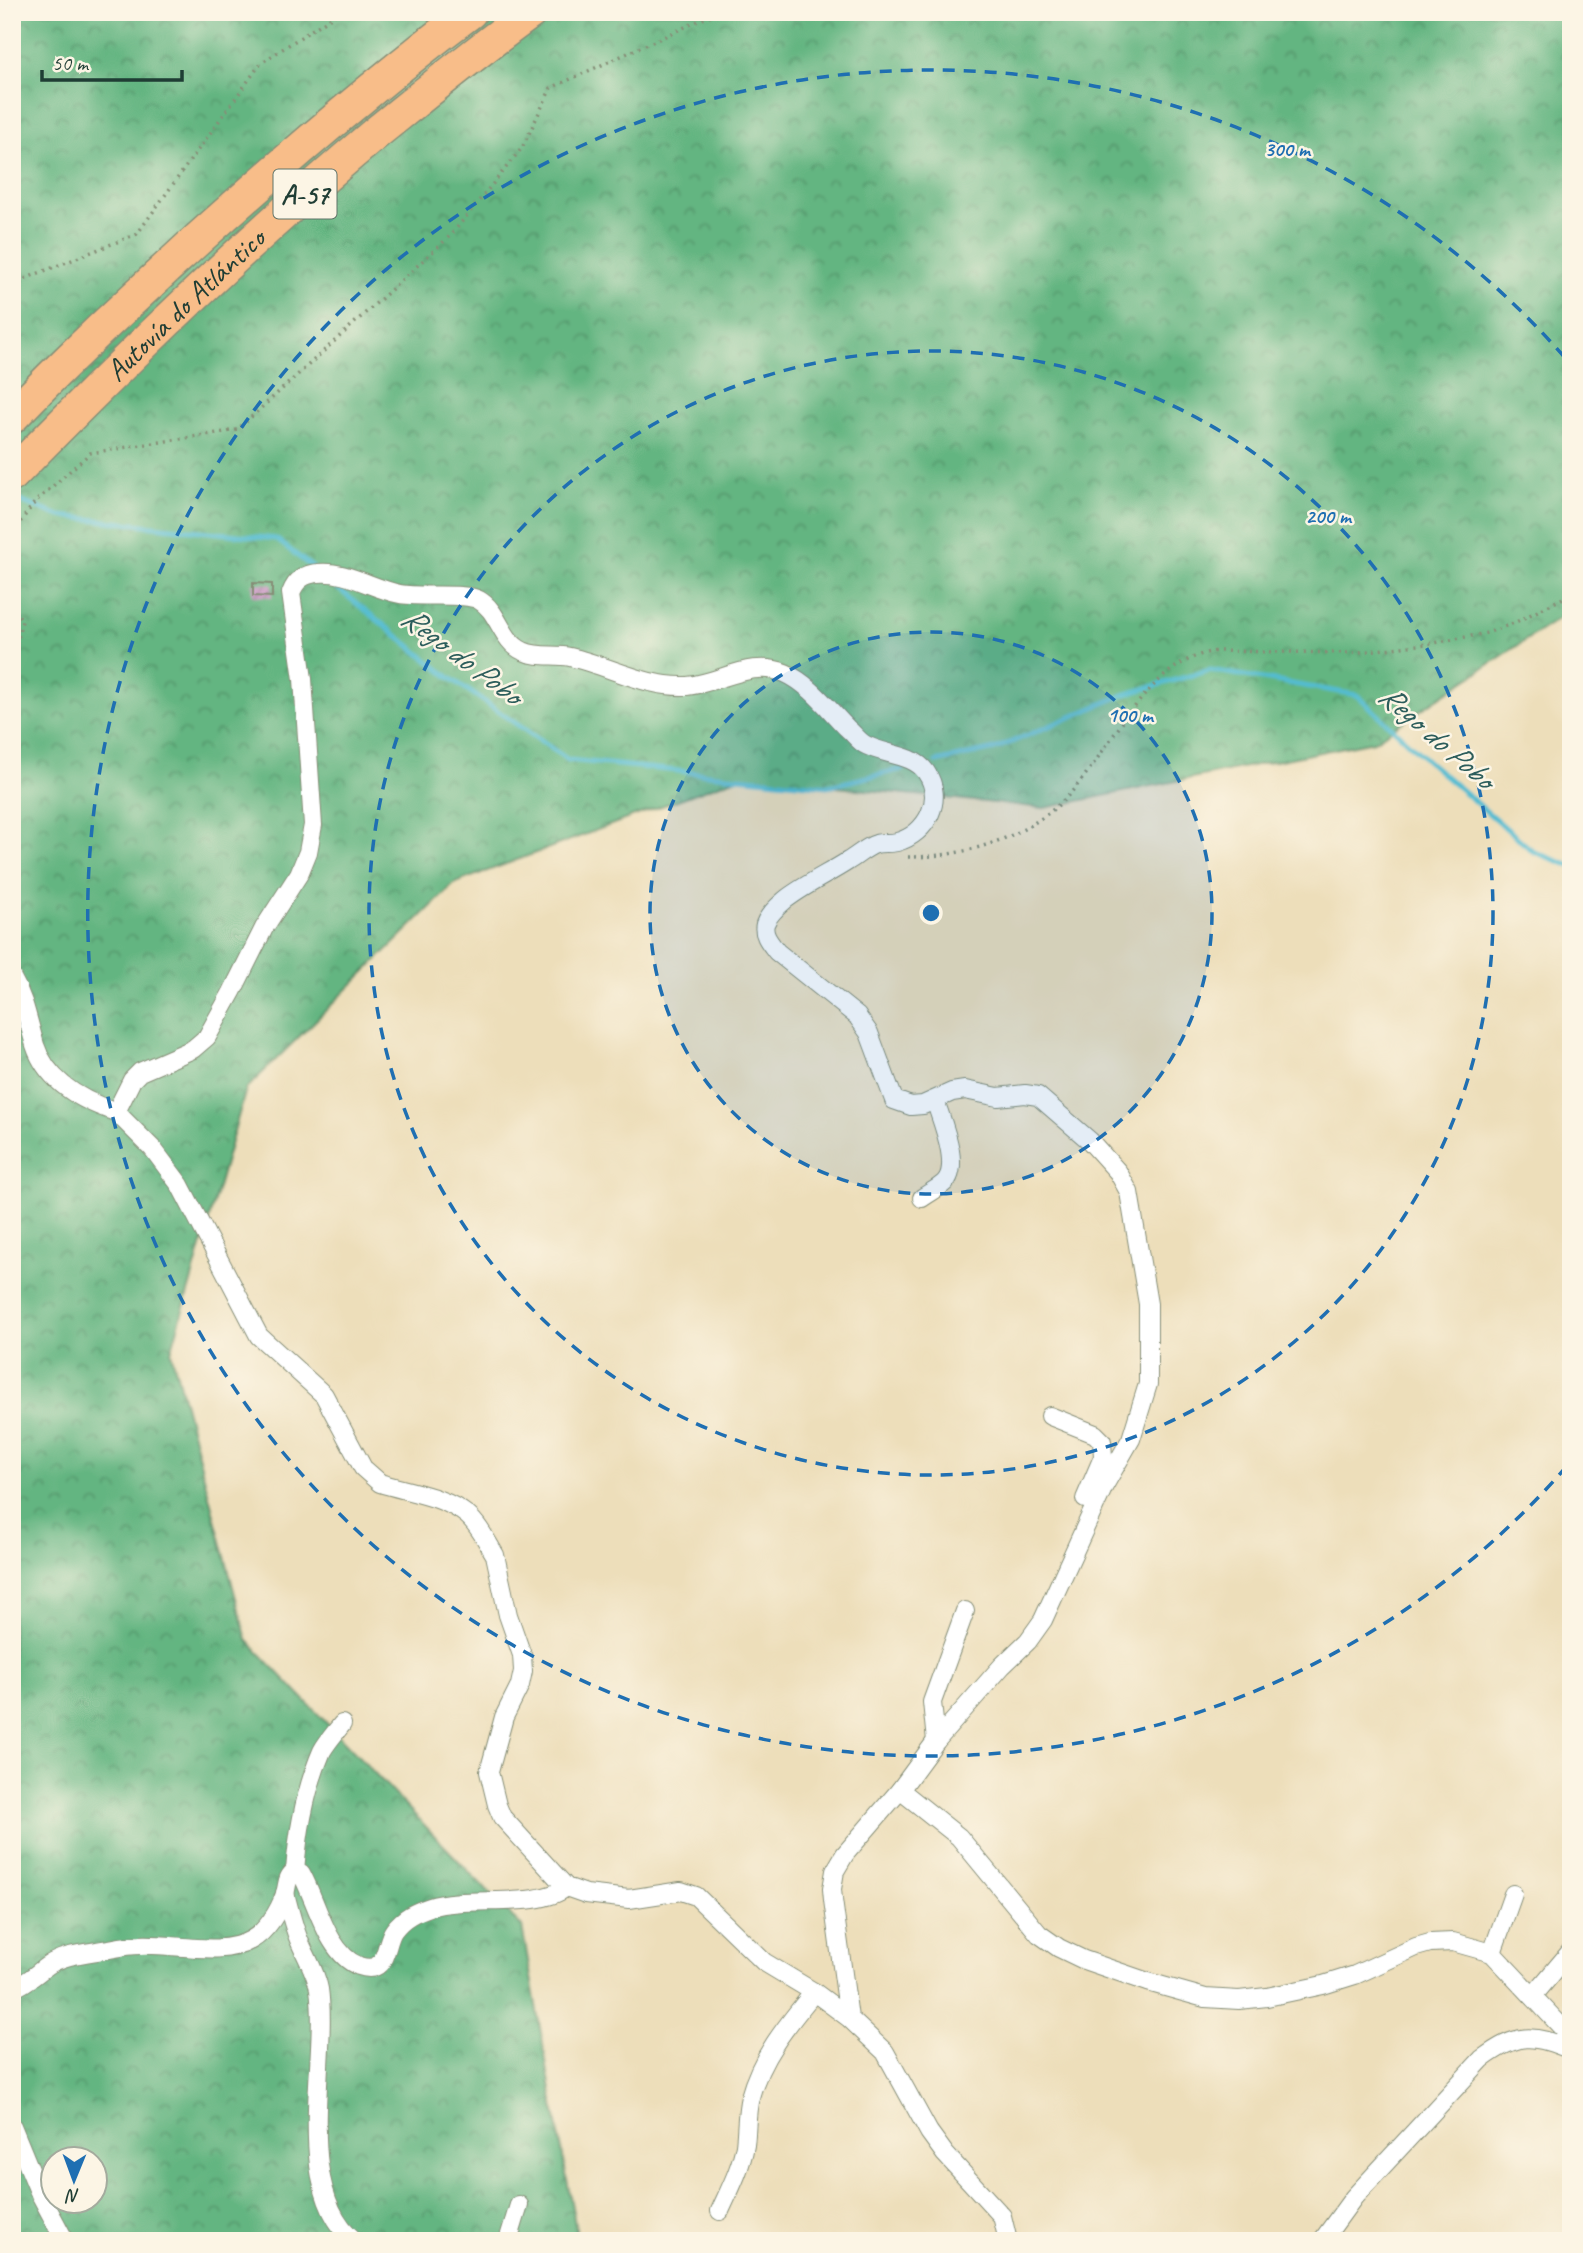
<svg xmlns="http://www.w3.org/2000/svg" width="1583" height="2253" viewBox="0 0 1583 2253" font-family="Caveat,sans-serif">
  <style>
    .forest { fill: url(#forest-crowns); stroke: #42795a; stroke-width: 2; fill-rule: evenodd }
    .lines { fill: none; stroke-linecap: round; stroke-linejoin: round }
    .stream { stroke: #53bcd1; stroke-width: 5 }
    .building { fill: url(#building-hatch) }
    .street-casing { stroke: #868e77; stroke-width: 20 }
    .highway-casing { stroke: #868e77; stroke-width: 36 }
    .path { stroke: #868e77; stroke-width: 3.5; stroke-dasharray: 2 5; stroke-linecap: butt }
    .street { stroke: #fff; stroke-width: 18 }
    .highway { stroke: #f8bd89; stroke-width: 33 }
    .ring { fill: none; stroke: #1f6fb2; stroke-width: 3.5; stroke-dasharray: 12 9 }
    .labels { text-anchor: middle; stroke-width: 5; stroke-linejoin: round; paint-order: stroke }
    .shield { fill: #fcf5e5; stroke: #617469; stroke-width: 2 }
    .shield-label { font-size: 28px; font-weight: bold; fill: #1f3d34 }
    .street-label { font-size: 30px; fill: #1f3d34; stroke: #fcf5e5 }
    .water-label { font-size: 32px; font-style: italic; fill: #2c5d5b; stroke: #fcf5e5 }
    .centre { fill: #1f6fb2; stroke: #fcf5e5; stroke-width: 3.5 }
    .ring-label { font-size: 21px; text-anchor: middle; font-weight: bold; fill: #1f6fb2; stroke: #fcf5e5; stroke-width: 5; stroke-linejoin: round; paint-order: stroke }
  </style>
  <defs>
    <pattern id="forest-crowns" width="20" height="18" patternUnits="userSpaceOnUse" patternTransform="scale(1.75)"><rect width="20" height="18" fill="#64b581"/><path d="M2 6a3 3 0 1 1 6 0M12 15a3 3 0 1 1 6 0" fill="none" stroke="#52946a"/></pattern>
    <pattern id="building-hatch" width="6" height="6" patternUnits="userSpaceOnUse" patternTransform="scale(1.75)"><rect width="6" height="6" fill="#c590c2"/><path d="M-1 1l2-2M0 6l6-6M5 7l2-2" fill="none" stroke="#9f779e"/></pattern>
  </defs>
  <rect width="100%" height="100%" fill="#fcf5e5"/>
  <filter id="ink" filterUnits="userSpaceOnUse"><feTurbulence type="fractalNoise" baseFrequency=".0143" numOctaves="2"/><feDisplacementMap in="SourceGraphic" scale="14" xChannelSelector="R" yChannelSelector="G"/><feConvolveMatrix kernelMatrix="1 2 1 2 8 2 1 2 1" color-interpolation-filters="sRGB"/></filter>
  <filter id="wash" filterUnits="userSpaceOnUse"><feTurbulence type="fractalNoise" baseFrequency=".00686" numOctaves="4" result="noise"/><feDisplacementMap in="SourceGraphic" scale="28" xChannelSelector="R" yChannelSelector="G"/><feGaussianBlur stdDeviation="1.57" result="paint"/><feColorMatrix in="noise" values="0 0 0 0 0 0 0 0 0 0 0 0 0 0 0 0 0 1.4 0 .05"/><feComposite in="paint" operator="in"/></filter>
  <g filter="url(#wash)">
    <rect width="100%" height="100%" fill="#eddeba"/>
    <path class="forest" d="M12,12H1571V610L1374,741L1044,808L739,777L455,883L246,1089L171,1352L247,1640L522,1927L578,2241H12ZM52,2158H94V2200H52Z"/>
    <g class="lines">
      <g class="stream">
        <polyline points="12,498 60,516 276,539 313,568"/>
        <polyline points="326,579 449,677 568,760 829,786 903,769"/>
        <polyline points="936,762 995,749 1123,695 1210,670 1357,695 1431,764 1534,852 1571,866"/>
      </g>
    </g>
    <g id="blocks">
      <polygon class="building" points="253,583 272,584 272,597 253,596"/>
    </g>
  </g>
  <g filter="url(#ink)">
    <use href="#blocks" fill-opacity="0" stroke="#868e77" stroke-width="2"/>
    <g class="lines">
      <defs>
        <g id="street">
          <path d="M12,978C25,1000 28,1021 35,1045C47,1082 82,1101 116,1112"/>
          <path d="M922,1198C929,1193 939,1188 945,1182C961,1165 941,1120 935,1100"/>
          <polyline points="1050,1416 1095,1434 1102,1441 1103,1457 1085,1499"/>
          <polyline points="936,1741 932,1702 965,1611"/>
          <polyline points="900,1790 959,1837 1039,1934 1059,1948 1084,1960 1148,1982 1205,1998 1239,2000 1267,1997 1323,1985 1355,1975 1416,1947 1430,1943 1453,1942 1492,1953 1571,2037"/>
          <path d="M295,1871C298,1831 306,1788 322,1751C327,1742 335,1733 342,1724"/>
          <path d="M285,1893C289,1909 293,1925 299,1940C305,1955 316,1972 319,1989C329,2060 291,2189 355,2241"/>
          <polyline points="1492,1953 1513,1894"/>
          <path d="M12,1989C29,1982 34,1975 47,1966C62,1955 85,1953 103,1950C115,1948 128,1945 140,1945C173,1943 222,1957 251,1940C267,1931 279,1911 285,1894C288,1884 286,1877 295,1871L301,1873C316,1899 327,1954 359,1966C389,1976 384,1943 394,1930C404,1917 415,1912 430,1907C465,1895 540,1910 566,1887"/>
          <polyline points="1533,1996 1571,1951"/>
          <path d="M849,2018L833,1900L832,1889L835,1871L845,1854L900,1790L936,1741L1002,1666L1028,1641L1043,1620L1104,1486L1131,1439L1148,1384V1304L1129,1192L1118,1172L1090,1141L1038,1096L1025,1094L998,1097L965,1090L952,1092L923,1105L911,1106L894,1100L869,1033L857,1016L777,952C771,944 762,935 765,924C768,915 778,906 785,900C804,885 828,874 848,861C857,856 866,847 876,844C882,842 890,844 897,842C927,834 945,799 926,772C913,753 882,755 864,744C858,740 853,733 848,729C829,710 810,684 785,673C751,659 721,683 687,686C646,688 610,666 570,657C555,654 537,658 523,651C501,641 499,611 479,600C465,592 420,598 400,594C373,589 346,570 318,573C304,574 296,580 291,593L303,679L313,825L308,852L299,874L264,928L232,992L207,1037L193,1049L140,1072L132,1080L116,1112L153,1149L180,1185L259,1336L324,1395L363,1468L380,1483C408,1492 444,1496 467,1515C479,1525 487,1542 495,1555L508,1615L522,1655L523,1671L520,1685L504,1717L489,1772L497,1805L502,1817L566,1887L586,1894L629,1899L681,1891L696,1896L764,1962L814,1992L849,2018L885,2052L929,2132L945,2154L1002,2216L1008,2241"/>
          <polyline points="12,2126 40,2194 65,2241"/>
          <path d="M720,2211C730,2189 741,2168 745,2145C747,2129 746,2113 750,2097C761,2056 788,2024 814,1992"/>
          <polyline points="508,2241 519,2205"/>
          <path d="M1322,2241L1354,2197L1482,2059C1517,2033 1532,2033 1571,2050"/>
        </g>
        <g id="highway">
          <path d="M12,417C71,355 134,298 197,240C285,161 375,83 470,12"/>
          <path id="s1" d="M12,475C129,355 248,240 376,133C427,92 478,50 531,12"/>
        </g>
      </defs>
      <use href="#street" class="street-casing"/>
      <use href="#highway" class="highway-casing"/>
      <g class="path">
        <polyline points="12,295 24,279 137,234 261,63 339,12"/>
        <polyline points="12,533 35,502 90,453 237,430 451,235 522,148 551,88 718,12"/>
        <polyline points="12,603 22,621 12,667"/>
        <path d="M908,857C969,857 1034,836 1075,788C1114,742 1151,659 1217,651L1352,653L1434,643L1487,633L1514,623L1571,594"/>
      </g>
      <use href="#street" class="street"/>
      <use href="#highway" class="highway"/>
    </g>
  </g>
  <circle cx="931" cy="913" r="281" fill="#1f6fb2" fill-opacity=".12"/>
  <g class="ring">
    <circle cx="931" cy="913" r="281"/>
    <circle cx="931" cy="913" r="562"/>
    <path d="M1567 1466A843 843 0 1 1 1567 360"/>
  </g>
  <g class="labels">
    <rect class="shield" x="273.5" y="169.5" width="63" height="49" rx="5"/>
    <g class="shield-label">
      <text x="305" y="204">A-57</text>
    </g>
    <g class="street-label">
      <text dy="10" stroke="none"><textPath href="#s1" startOffset="243">Autovía do Atlántico</textPath></text>
    </g>
    <g class="water-label">
      <text transform="translate(462 655) rotate(37)" y="11">Rego do Pobo</text>
      <text transform="translate(1437 736) rotate(41)" y="11">Rego do Pobo</text>
    </g>
  </g>
  <circle cx="931" cy="913" r="10" class="centre"/>
  <g class="ring-label">
    <text x="1287" y="156">300 m</text>
    <text x="1328" y="523">200 m</text>
    <text x="1130" y="722">100 m</text>
  </g>
  <rect width="1583" height="2253" fill="none" stroke="#fcf5e5" stroke-width="42"/>
  <g transform="translate(74 2180) rotate(181)"><circle r="33" fill="#fcf5e5" stroke="#a4ab9e" stroke-width="2"/>
  <path d="M0-5L12 26L0 18L-12 26Z" fill="#1f6fb2"/>
  <text y="-10" font-size="19" font-weight="bold" text-anchor="middle" fill="#1f3d34">N</text>
  </g>
  <path d="M42 70v10h140v-10" fill="none" stroke="#1f3d34" stroke-width="3.5"/>
  <text x="52" y="70" font-size="21" fill="#1f3d34" stroke="#fcf5e5" stroke-width="5" paint-order="stroke">50 m</text>
</svg>
